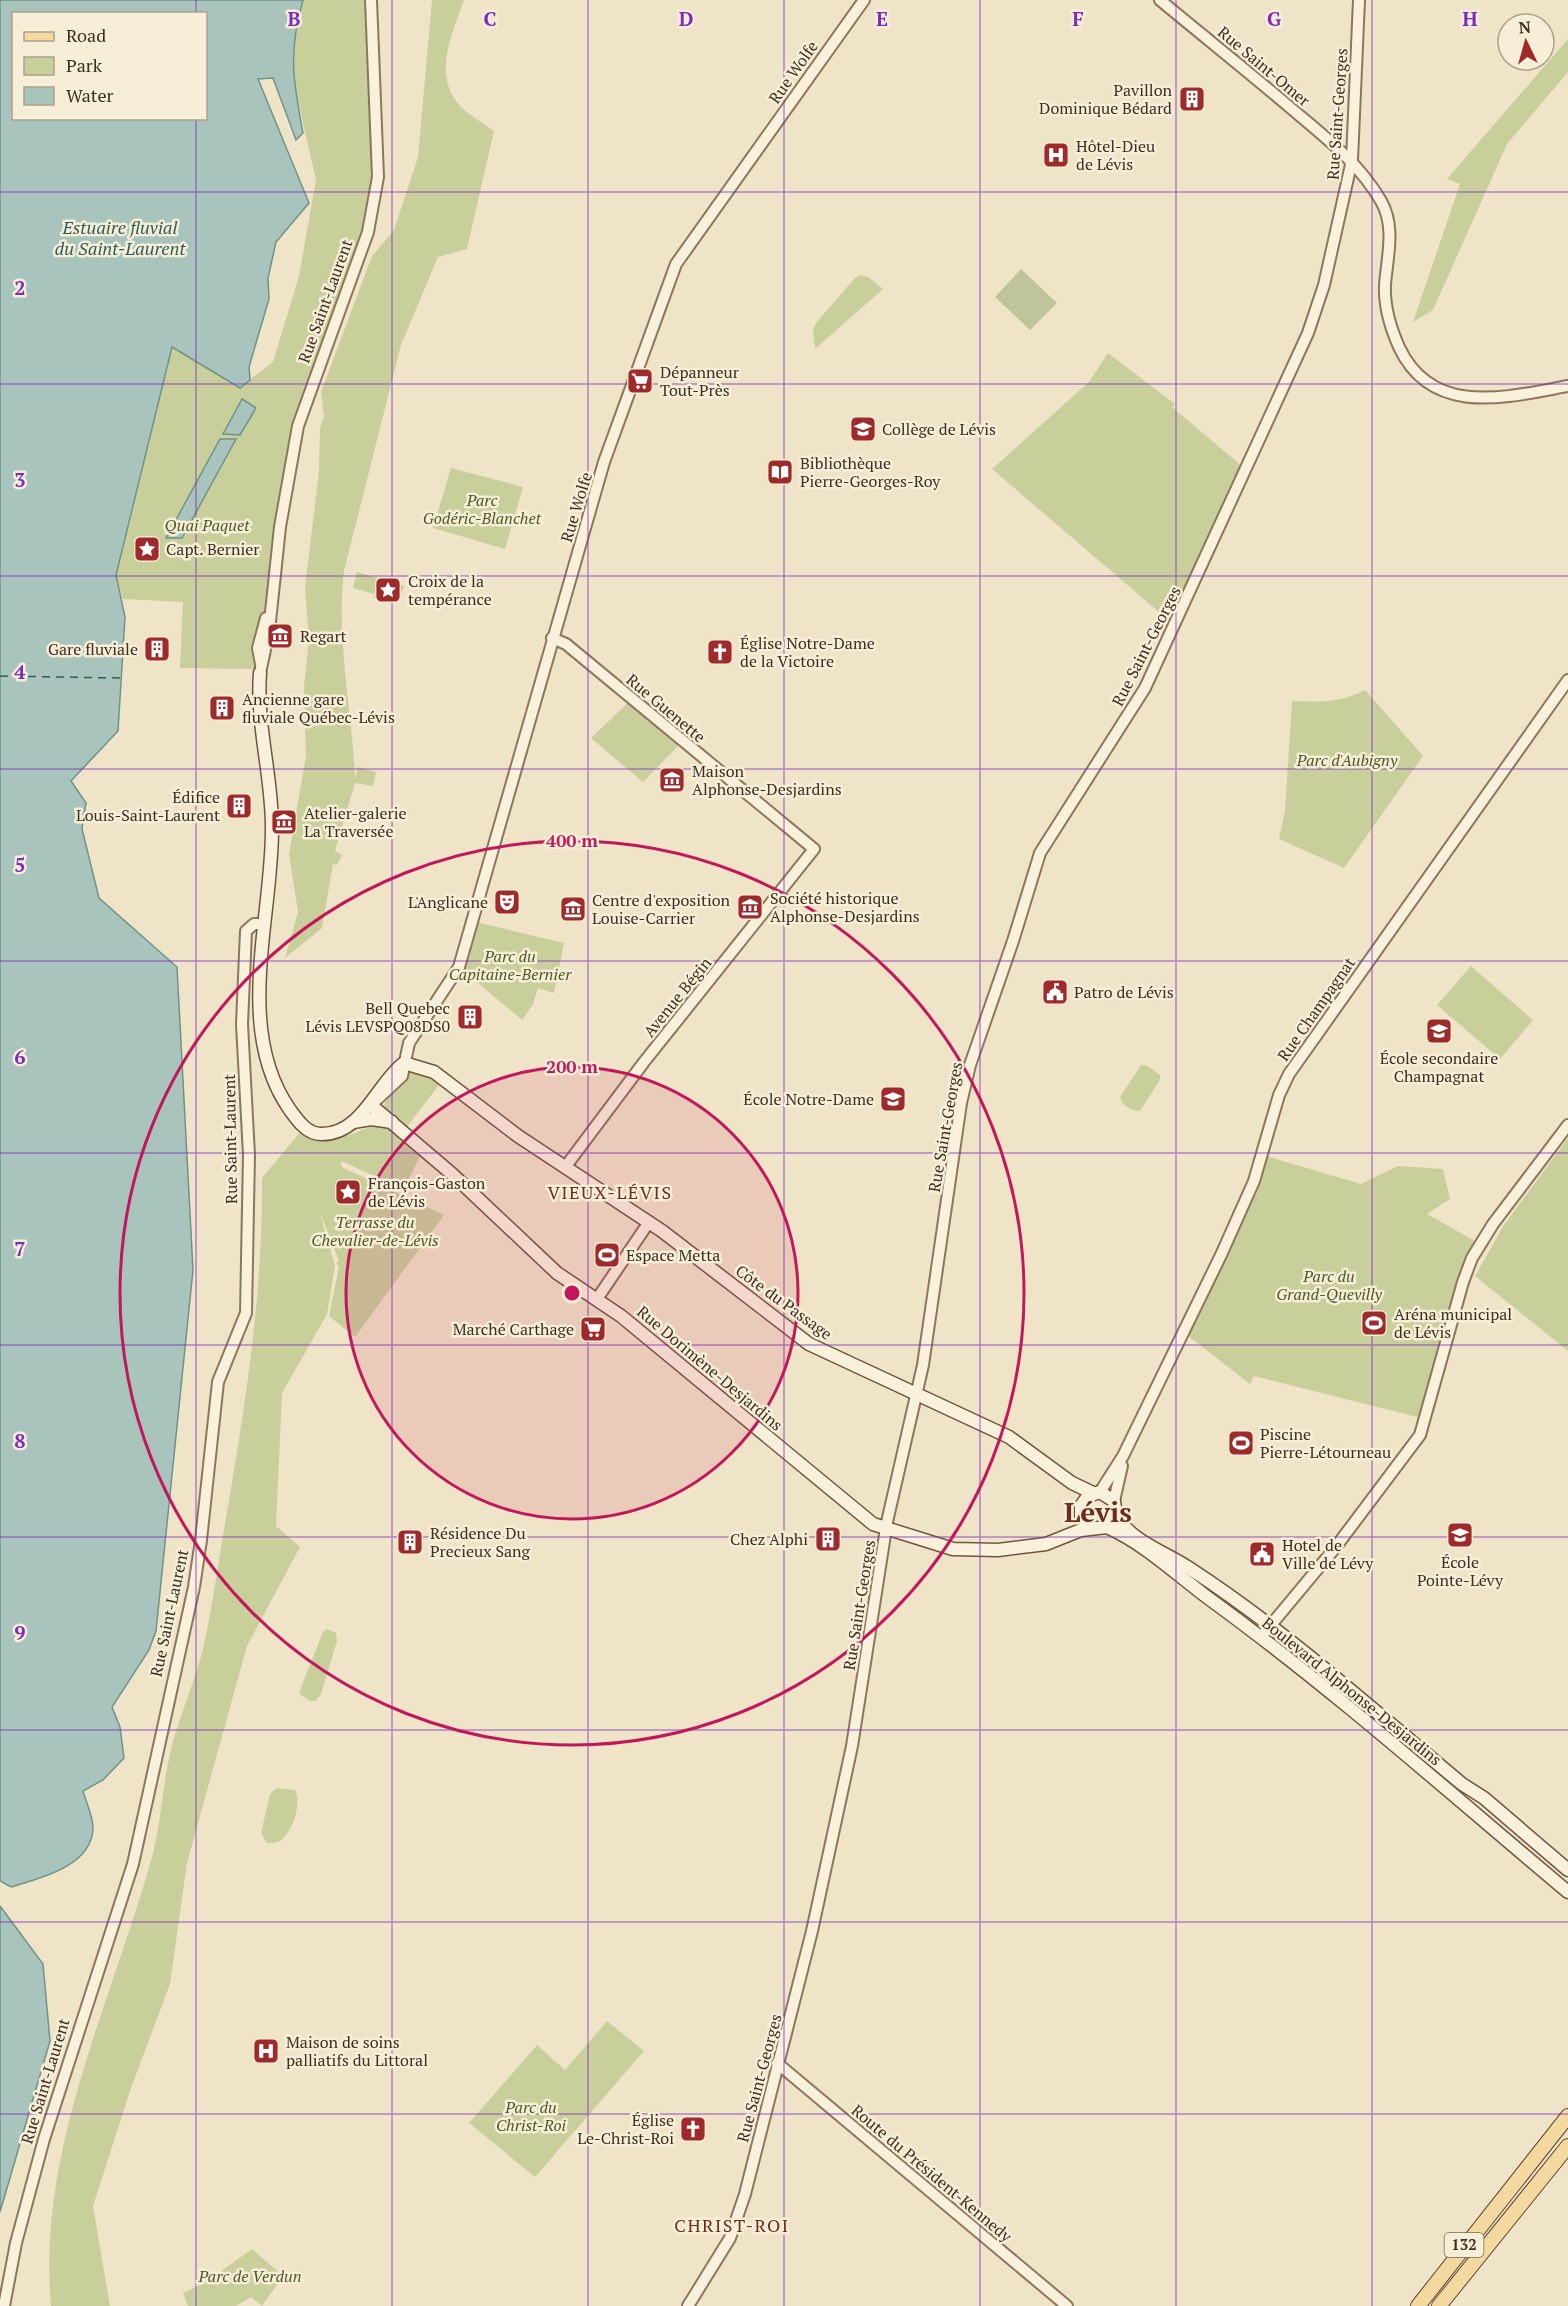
<svg xmlns="http://www.w3.org/2000/svg" width="1568" height="2306" viewBox="0 0 1568 2306" font-family="'PT Serif',serif">
  <style>
    .green { fill: #c9cf9b }
    .cemetery { fill: #bfc49a }
    .water { fill: #a9c4bc; stroke: #6f938a; stroke-width: 1.5; fill-rule: evenodd }
    .lines { fill: none; stroke-linecap: round; stroke-linejoin: round }
    .ferry { stroke: #2f5d5a; stroke-width: 1.5; stroke-dasharray: 8 6; stroke-linecap: butt }
    .tertiary-casing { stroke: #8d765c; stroke-width: 14 }
    .secondary-casing { stroke: #6f573f; stroke-width: 15 }
    .primary-casing { stroke: #5b4430; stroke-width: 16 }
    .tertiary { stroke: #faf1dc; stroke-width: 10 }
    .secondary { stroke: #faf1dc; stroke-width: 12 }
    .primary { stroke: #f3d9a0; stroke-width: 14 }
    .grid { fill: none; stroke: #7b2cbf; stroke-width: 1.5; stroke-opacity: 0.55 }
    .ring { fill: none; stroke: #c2185b; stroke-width: 3 }
    .labels { text-anchor: middle; stroke-width: 5; stroke-linejoin: round; paint-order: stroke }
    .shield { fill: #f7eed8; stroke: #756857; stroke-width: 1.5 }
    .shield-label { font-size: 15px; font-weight: bold; fill: #3d2e20 }
    .street-label { font-size: 16px; fill: #3d2e20; stroke: #f7eed8 }
    .poi-label { font-size: 16px; fill: #3d2e20; stroke: #f7eed8; text-anchor: start }
    .park-label { font-size: 16px; font-style: italic; fill: #4d5a26; stroke: #f7eed8 }
    .water-label { font-size: 18px; font-style: italic; fill: #2f5d5a; stroke: #f7eed8 }
    .neighbourhood-label { font-size: 18px; letter-spacing: 1.5px; fill: #6b2e1e; stroke: #f7eed8 }
    .town-label { font-size: 28px; font-weight: bold; fill: #6b2e1e; stroke: #f7eed8 }
    .grid-label { font-size: 20px; text-anchor: middle; font-weight: bold; fill: #7b2cbf; stroke: #f7eed8; stroke-width: 5; stroke-linejoin: round; paint-order: stroke }
    .centre { fill: #c2185b; stroke: #f7eed8; stroke-width: 3 }
    .ring-label { font-size: 18px; text-anchor: middle; font-weight: bold; fill: #c2185b; stroke: #f7eed8; stroke-width: 5; stroke-linejoin: round; paint-order: stroke }
  </style>
  <rect width="100%" height="100%" fill="#f0e4c8"/>
  <g class="green">
    <polygon points="303,0 371,0 377,189 304,425 287,505 263,669 180,668 183,602 123,599 116,575 172,346 240,387 273,362 299,276 316,180 292,75 297,23"/>
    <path d="M432,0H464C452,34 432,75 460,106C469,115 483,123 494,131L467,249L438,257L401,345L344,571C336,641 352,709 355,779L358,767L376,772L373,786L355,783L336,847L335,851L342,855L337,865L333,864L322,928L285,958L298,912L289,854L306,756L304,687L309,640L305,587L319,471L320,428L324,417L321,392L372,256L394,230L418,157Z"/>
    <polygon points="1568,39 1568,72 1507,144 1433,310 1413,322 1460,184 1447,179"/>
    <polygon points="860,275 868,277 883,289 815,349 813,329 816,323 855,278"/>
    <polygon points="1108,353 1175,404 1172,407 1243,467 1173,624 992,469 1089,382"/>
    <polygon points="451,468 523,487 505,549 433,528"/>
    <polygon points="357,572 404,586 399,601 353,588"/>
    <path d="M1365,690L1423,756L1344,868L1279,839L1285,811L1292,701C1319,702 1341,703 1365,690Z"/>
    <polygon points="632,699 682,742 643,782 591,738"/>
    <polygon points="476,922 564,943 554,993 538,988 533,1004 522,1020 459,967"/>
    <polygon points="1471,966 1533,1020 1500,1059 1437,1005"/>
    <path d="M1141,1065H1146L1160,1075V1080L1140,1111C1131,1112 1122,1105 1120,1097Z"/>
    <polygon points="410,1068 442,1081 406,1128 384,1106 387,1099 405,1080"/>
    <path d="M376,1124L388,1125L421,1154L404,1190L341,1161L342,1167L444,1215L355,1337L329,1316L339,1267L336,1263L339,1261L319,1210L335,1266L327,1314L282,1393L276,1526L300,1547L247,1646L187,1863L170,1984L131,2088L93,2206L110,2306H51C37,2150 111,2004 152,1857C161,1824 162,1788 170,1754C178,1718 194,1685 203,1649C213,1604 219,1557 227,1512C246,1401 263,1291 262,1178L302,1130C333,1145 345,1137 376,1124Z"/>
    <polygon points="1568,1138 1568,1351 1475,1276 1504,1225"/>
    <polygon points="1262,1155 1361,1184 1398,1166 1443,1169 1450,1199 1427,1214 1480,1244 1425,1419 1254,1376 1250,1384 1182,1331"/>
    <polygon points="327,1629 336,1633 337,1641 321,1694 316,1701 310,1701 300,1694 300,1690 323,1632"/>
    <path d="M277,1788L295,1790C302,1802 293,1831 281,1840C277,1843 272,1843 267,1843L261,1833L270,1794Z"/>
    <polygon points="607,2021 644,2051 535,2177 469,2123 537,2045 565,2070"/>
    <polygon points="252,2249 283,2276 262,2306 251,2297 236,2306 188,2306 183,2293 203,2284"/>
  </g>
  <polygon class="cemetery" points="1021,269 1057,303 1030,330 995,297"/>
  <g class="water">
    <path d="M0,0H303C288,52 293,81 303,133L296,140L273,78L258,79L309,203L276,242L268,278L269,299L249,367L250,380L240,388L172,347L116,575L125,617L118,731L71,781L86,803L82,829L99,898L177,967L193,1270L156,1631L149,1650L112,1707L120,1727L124,1758L103,1780L83,1791C86,1802 93,1816 93,1828C92,1866 41,1878 11,1887L0,1881ZM14,14H206V118H14Z"/>
    <polygon points="242,399 256,408 240,435 223,434"/>
    <polygon points="220,439 236,439 182,538 166,538"/>
    <polygon points="0,1906 43,1964 50,2041 0,2212"/>
  </g>
  <g class="lines">
    <polyline class="ferry" points="0,676 120,678"/>
    <defs>
      <g id="tertiary">
        <path d="M1160,0C1202,35 1245,69 1286,104C1322,135 1357,160 1381,201C1396,227 1387,257 1385,285C1384,307 1390,327 1399,347C1432,418 1507,397 1568,386"/>
        <polyline points="552,638 566,644 814,849 644,1062 566,1166"/>
        <polyline points="261,664 258,648 266,618"/>
        <polyline points="260,673 269,631 280,527 298,426 368,232 378,177 371,0"/>
        <polyline points="372,1104 402,1076 409,1043 459,967 604,462 676,264 864,0"/>
        <polyline points="597,1299 649,1222"/>
        <polyline points="1100,1492 1123,1456 1221,1255 1254,1181 1279,1095 1289,1074 1568,680"/>
        <polyline points="1114,1501 1122,1466"/>
        <polyline points="1261,1637 1335,1548 1420,1435 1463,1282 1472,1258 1493,1224 1568,1125"/>
        <polyline points="777,2063 1067,2306"/>
        <polyline points="4,2306 16,2243 44,2139 133,1864 194,1587 201,1540 218,1382 246,1313 249,1155 242,1024 246,931 254,924 262,924"/>
        <polyline points="688,2306 730,2238 745,2194 812,1931 852,1746 887,1522 923,1365 961,1103 970,1065 1013,941 1040,853 1145,688 1308,333 1324,285 1352,160 1359,0"/>
      </g>
      <g id="secondary">
        <path d="M260,673C256,725 272,775 272,827C273,916 233,1029 290,1110C298,1121 307,1134 321,1134C362,1135 377,1083 404,1063L434,1072L518,1136L662,1231L809,1344L1009,1437L1072,1483L1093,1493"/>
        <polyline points="371,1105 452,1174 557,1273 621,1316 873,1524 953,1549 998,1550 1046,1544 1081,1530 1107,1527 1116,1515 1114,1501 1100,1492 1088,1496 1081,1506 1081,1518 1093,1528"/>
        <polyline points="353,1122 371,1119 392,1122"/>
        <path d="M1116,1515C1130,1541 1165,1552 1189,1568C1286,1631 1373,1710 1462,1784L1484,1798L1568,1870"/>
        <path d="M1107,1527C1146,1544 1180,1578 1215,1603C1338,1693 1451,1794 1568,1892"/>
      </g>
      <g id="primary">
        <polyline points="1418,2306 1568,2116"/>
        <polyline points="1439,2306 1568,2146"/>
      </g>
    </defs>
    <use href="#tertiary" class="tertiary-casing"/>
    <use href="#secondary" class="secondary-casing"/>
    <use href="#primary" class="primary-casing"/>
    <use href="#tertiary" class="tertiary"/>
    <use href="#secondary" class="secondary"/>
    <use href="#primary" class="primary"/>
  </g>
  <path class="grid" d="M196,0V14M392,0V2306M588,0V2306M784,0V2306M980,0V2306M1176,0V2306M1372,0V2306M196,118V2306M0,192H1568M0,384H1568M0,576H1568M0,769H1568M0,961H1568M0,1153H1568M0,1345H1568M0,1537H1568M0,1730H1568M0,1922H1568M0,2114H1568"/>
  <circle cx="572" cy="1293" r="226" fill="#c2185b" fill-opacity=".12"/>
  <g class="ring">
    <circle cx="572" cy="1293" r="226"/>
    <circle cx="572" cy="1293" r="452"/>
  </g>
  <defs>
    <symbol id="building-square" viewBox="-11 -11 22 22"><rect x="-9" y="-9" width="18" height="18" rx="4" fill="#9e2a2b" stroke="#f7eed8"/><path d="M-4-6H4V6H1V3H-1V6H-4ZM-2.5-4.3h1.7v1.8h-1.7ZM.8-4.3h1.7v1.8H.8ZM-2.5-1h1.7V.8h-1.7ZM.8-1h1.7V.8H.8Z" fill="#fff"/></symbol>
    <symbol id="hospital-square" viewBox="-11 -11 22 22"><rect x="-9" y="-9" width="18" height="18" rx="4" fill="#9e2a2b" stroke="#f7eed8"/><path d="M-5-5h3v3.5h4V-5h3V5h-3V1.5h-4V5h-3Z" fill="#fff"/></symbol>
    <symbol id="supermarket-square" viewBox="-11 -11 22 22"><rect x="-9" y="-9" width="18" height="18" rx="4" fill="#9e2a2b" stroke="#f7eed8"/><path d="M-6-5.5h2.5l.6 2H6L4.5 2H-2.5L-4.4-4H-6ZM-1.5 3.2a1.3 1.3 0 1 0 .1 0ZM3 3.2a1.3 1.3 0 1 0 .1 0Z" fill="#fff"/></symbol>
    <symbol id="school-square" viewBox="-11 -11 22 22"><rect x="-9" y="-9" width="18" height="18" rx="4" fill="#9e2a2b" stroke="#f7eed8"/><path d="M0-5L7-2L0 1L-7-2ZM-4 1L0 2.5L4 1V4Q0 6-4 4Z" fill="#fff"/></symbol>
    <symbol id="library-square" viewBox="-11 -11 22 22"><rect x="-9" y="-9" width="18" height="18" rx="4" fill="#9e2a2b" stroke="#f7eed8"/><path d="M-6-4Q-3-5.5-.7-3.5V5Q-3 3-6 4ZM6-4Q3-5.5 .7-3.5V5Q3 3 6 4Z" fill="#fff"/></symbol>
    <symbol id="sight-square" viewBox="-11 -11 22 22"><rect x="-9" y="-9" width="18" height="18" rx="4" fill="#9e2a2b" stroke="#f7eed8"/><path d="M0-6L1.8-2.2L6-1.7L2.9 1.2L3.7 5.4L0 3.3L-3.7 5.4L-2.9 1.2L-6-1.7L-1.8-2.2Z" fill="#fff"/></symbol>
    <symbol id="museum-square" viewBox="-11 -11 22 22"><rect x="-9" y="-9" width="18" height="18" rx="4" fill="#9e2a2b" stroke="#f7eed8"/><path d="M0-6L6-3V-2H-6V-3ZM-5-1h2V3h-2ZM-1-1h2V3h-2ZM3-1h2V3H3ZM-6 4H6V6H-6Z" fill="#fff"/></symbol>
    <symbol id="church-square" viewBox="-11 -11 22 22"><rect x="-9" y="-9" width="18" height="18" rx="4" fill="#9e2a2b" stroke="#f7eed8"/><path d="M-1.2-6h2.4v3.5h3.3v2.4h-3.3V6h-2.4V-.1h-3.3v-2.4h3.3Z" fill="#fff"/></symbol>
    <symbol id="theatre-square" viewBox="-11 -11 22 22"><rect x="-9" y="-9" width="18" height="18" rx="4" fill="#9e2a2b" stroke="#f7eed8"/><path d="M-5-5.5Q0-4 5-5.5V0Q5 5 0 6Q-5 5-5 0ZM-3.3-2.5H-1v1.5H-3.3ZM1-2.5H3.3v1.5H1ZM-2.8 1Q0 5.5 2.8 1Z" fill="#fff"/></symbol>
    <symbol id="civic-square" viewBox="-11 -11 22 22"><rect x="-9" y="-9" width="18" height="18" rx="4" fill="#9e2a2b" stroke="#f7eed8"/><path d="M-.6-6.5H3V-4.5H.6V-3L4-1V1h2V6H-6V1h2V-1L-.6-3ZM-1.2 2.5V6h2.4V2.5Z" fill="#fff"/></symbol>
    <symbol id="stadium-square" viewBox="-11 -11 22 22"><rect x="-9" y="-9" width="18" height="18" rx="4" fill="#9e2a2b" stroke="#f7eed8"/><path d="M0-5a6.5 5 0 1 0 0 10a6.5 5 0 1 0 0-10ZM-3.5-1.8h7v3.6h-7Z" fill="#fff"/></symbol>
  </defs>
  <g fill-rule="evenodd">
    <use href="#building-square" x="1177" y="84" width="30" height="30"/>
    <use href="#hospital-square" x="1041" y="140" width="30" height="30"/>
    <use href="#supermarket-square" x="625" y="366" width="30" height="30"/>
    <use href="#school-square" x="848" y="414" width="30" height="30"/>
    <use href="#library-square" x="765" y="457" width="30" height="30"/>
    <use href="#sight-square" x="132" y="534" width="30" height="30"/>
    <use href="#sight-square" x="373" y="575" width="30" height="30"/>
    <use href="#museum-square" x="265" y="621" width="30" height="30"/>
    <use href="#building-square" x="142" y="634" width="30" height="30"/>
    <use href="#church-square" x="705" y="637" width="30" height="30"/>
    <use href="#building-square" x="207" y="693" width="30" height="30"/>
    <use href="#museum-square" x="657" y="765" width="30" height="30"/>
    <use href="#building-square" x="224" y="791" width="30" height="30"/>
    <use href="#museum-square" x="269" y="807" width="30" height="30"/>
    <use href="#theatre-square" x="492" y="887" width="30" height="30"/>
    <use href="#museum-square" x="735" y="892" width="30" height="30"/>
    <use href="#museum-square" x="558" y="894" width="30" height="30"/>
    <use href="#civic-square" x="1040" y="977" width="30" height="30"/>
    <use href="#building-square" x="455" y="1002" width="30" height="30"/>
    <use href="#school-square" x="1424" y="1016" width="30" height="30"/>
    <use href="#school-square" x="878" y="1084" width="30" height="30"/>
    <use href="#sight-square" x="333" y="1177" width="30" height="30"/>
    <use href="#stadium-square" x="592" y="1240" width="30" height="30"/>
    <use href="#stadium-square" x="1359" y="1308" width="30" height="30"/>
    <use href="#supermarket-square" x="578" y="1314" width="30" height="30"/>
    <use href="#stadium-square" x="1226" y="1428" width="30" height="30"/>
    <use href="#school-square" x="1445" y="1520" width="30" height="30"/>
    <use href="#building-square" x="813" y="1524" width="30" height="30"/>
    <use href="#building-square" x="395" y="1527" width="30" height="30"/>
    <use href="#civic-square" x="1247" y="1539" width="30" height="30"/>
    <use href="#hospital-square" x="251" y="2036" width="30" height="30"/>
    <use href="#church-square" x="678" y="2114" width="30" height="30"/>
  </g>
  <g class="labels">
    <rect class="shield" x="1444.5" y="2233" width="39" height="24" rx="4.5"/>
    <g class="shield-label">
      <text x="1464" y="2250">132</text>
    </g>
    <g class="street-label">
      <text transform="translate(1264 66) rotate(40)" y="6">Rue Saint-Omer</text>
      <text transform="translate(793 72) rotate(-55)" y="6">Rue Wolfe</text>
      <text transform="translate(1337 114) rotate(-86)" y="6">Rue Saint-Georges</text>
      <text transform="translate(325 301) rotate(-70)" y="6">Rue Saint-Laurent</text>
      <text transform="translate(576 507) rotate(-73)" y="6">Rue Wolfe</text>
      <text transform="translate(1146 646) rotate(-63)" y="6">Rue Saint-Georges</text>
      <text transform="translate(666 708) rotate(40)" y="6">Rue Guenette</text>
      <text transform="translate(677 997) rotate(-51)" y="6">Avenue Bégin</text>
      <text transform="translate(1316 1009) rotate(-55)" y="6">Rue Champagnat</text>
      <text transform="translate(945 1127) rotate(-80)" y="6">Rue Saint-Georges</text>
      <text transform="translate(230 1139) rotate(-91)" y="6">Rue Saint-Laurent</text>
      <text transform="translate(784 1302) rotate(36)" y="6">Côte du Passage</text>
      <text transform="translate(710 1368) rotate(40)" y="6">Rue Dorimène-Desjardins</text>
      <text transform="translate(859 1605) rotate(-81)" y="6">Rue Saint-Georges</text>
      <text transform="translate(169 1613) rotate(-78)" y="6">Rue Saint-Laurent</text>
      <text transform="translate(1352 1691) rotate(39)" y="6">Boulevard Alphonse-Desjardins</text>
      <text transform="translate(759 2078) rotate(-75)" y="6">Rue Saint-Georges</text>
      <text transform="translate(45 2081) rotate(-73)" y="6">Rue Saint-Laurent</text>
      <text transform="translate(932 2173) rotate(40)" y="6">Route du Président-Kennedy</text>
    </g>
    <g class="poi-label">
      <text x="1172" y="96" text-anchor="end">Pavillon<tspan x="1172" dy="18">Dominique Bédard</tspan></text>
      <text x="1076" y="152">Hôtel-Dieu<tspan x="1076" dy="18">de Lévis</tspan></text>
      <text x="660" y="378">Dépanneur<tspan x="660" dy="18">Tout-Près</tspan></text>
      <text x="882" y="435">Collège de Lévis</text>
      <text x="800" y="469">Bibliothèque<tspan x="800" dy="18">Pierre-Georges-Roy</tspan></text>
      <text x="166" y="555">Capt. Bernier</text>
      <text x="408" y="587">Croix de la<tspan x="408" dy="18">tempérance</tspan></text>
      <text x="300" y="642">Regart</text>
      <text x="740" y="649">Église Notre-Dame<tspan x="740" dy="18">de la Victoire</tspan></text>
      <text x="138" y="655" text-anchor="end">Gare fluviale</text>
      <text x="242" y="705">Ancienne gare<tspan x="242" dy="18">fluviale Québec-Lévis</tspan></text>
      <text x="692" y="777">Maison<tspan x="692" dy="18">Alphonse-Desjardins</tspan></text>
      <text x="220" y="803" text-anchor="end">Édifice<tspan x="220" dy="18">Louis-Saint-Laurent</tspan></text>
      <text x="304" y="819">Atelier-galerie<tspan x="304" dy="18">La Traversée</tspan></text>
      <text x="770" y="904">Société historique<tspan x="770" dy="18">Alphonse-Desjardins</tspan></text>
      <text x="592" y="906">Centre d'exposition<tspan x="592" dy="18">Louise-Carrier</tspan></text>
      <text x="488" y="908" text-anchor="end">L'Anglicane</text>
      <text x="1074" y="998">Patro de Lévis</text>
      <text x="450" y="1014" text-anchor="end">Bell Quebec<tspan x="450" dy="18">Lévis LEVSPQ08DS0</tspan></text>
      <text x="1439" y="1064" text-anchor="middle">École secondaire<tspan x="1439" dy="18">Champagnat</tspan></text>
      <text x="874" y="1105" text-anchor="end">École Notre-Dame</text>
      <text x="368" y="1189">François-Gaston<tspan x="368" dy="18">de Lévis</tspan></text>
      <text x="626" y="1261">Espace Metta</text>
      <text x="1394" y="1320">Aréna municipal<tspan x="1394" dy="18">de Lévis</tspan></text>
      <text x="574" y="1335" text-anchor="end">Marché Carthage</text>
      <text x="1260" y="1440">Piscine<tspan x="1260" dy="18">Pierre-Létourneau</tspan></text>
      <text x="430" y="1539">Résidence Du<tspan x="430" dy="18">Precieux Sang</tspan></text>
      <text x="808" y="1545" text-anchor="end">Chez Alphi</text>
      <text x="1282" y="1551">Hotel de<tspan x="1282" dy="18">Ville de Lévy</tspan></text>
      <text x="1460" y="1568" text-anchor="middle">École<tspan x="1460" dy="18">Pointe-Lévy</tspan></text>
      <text x="286" y="2048">Maison de soins<tspan x="286" dy="18">palliatifs du Littoral</tspan></text>
      <text x="674" y="2126" text-anchor="end">Église<tspan x="674" dy="18">Le-Christ-Roi</tspan></text>
    </g>
    <g class="park-label">
      <text x="482" y="506">Parc<tspan x="482" dy="18">Godéric-Blanchet</tspan></text>
      <text x="207" y="531">Quai Paquet</text>
      <text x="1347" y="766">Parc d'Aubigny</text>
      <text x="510" y="962">Parc du<tspan x="510" dy="18">Capitaine-Bernier</tspan></text>
      <text x="375" y="1228">Terrasse du<tspan x="375" dy="18">Chevalier-de-Lévis</tspan></text>
      <text x="1329" y="1282">Parc du<tspan x="1329" dy="18">Grand-Quevilly</tspan></text>
      <text x="531" y="2113">Parc du<tspan x="531" dy="18">Christ-Roi</tspan></text>
      <text x="250" y="2282">Parc de Verdun</text>
    </g>
    <g class="water-label">
      <text x="120" y="234">Estuaire fluvial<tspan x="120" dy="21">du Saint-Laurent</tspan></text>
    </g>
    <g class="neighbourhood-label">
      <text x="610" y="1199">VIEUX-LÉVIS</text>
      <text x="732" y="2232">CHRIST-ROI</text>
    </g>
    <g class="town-label">
      <text x="1098" y="1522">Lévis</text>
    </g>
  </g>
  <g class="grid-label">
    <text x="294" y="26">B</text>
    <text x="490" y="26">C</text>
    <text x="686" y="26">D</text>
    <text x="882" y="26">E</text>
    <text x="1078" y="26">F</text>
    <text x="1274" y="26">G</text>
    <text x="1470" y="26">H</text>
    <text x="20" y="295">2</text>
    <text x="20" y="487">3</text>
    <text x="20" y="679">4</text>
    <text x="20" y="872">5</text>
    <text x="20" y="1064">6</text>
    <text x="20" y="1256">7</text>
    <text x="20" y="1448">8</text>
    <text x="20" y="1640">9</text>
  </g>
  <circle cx="572" cy="1293" r="9" class="centre"/>
  <g class="ring-label">
    <text x="572" y="847">400 m</text>
    <text x="572" y="1073">200 m</text>
  </g>
  <rect x="12" y="12" width="195" height="108" fill="#f7eed8" stroke="#ada18e" stroke-width="1.5"/>
  <rect x="24" y="32" width="30" height="9" fill="#f3d9a0" stroke="#ada18e" stroke-width="1.5"/>
  <text x="66" y="42" font-size="18" fill="#3d2e20">Road</text>
  <rect x="24" y="57" width="30" height="18" fill="#c9cf9b" stroke="#ada18e" stroke-width="1.5"/>
  <text x="66" y="72" font-size="18" fill="#3d2e20">Park</text>
  <rect x="24" y="87" width="30" height="18" fill="#a9c4bc" stroke="#ada18e" stroke-width="1.5"/>
  <text x="66" y="102" font-size="18" fill="#3d2e20">Water</text>
  <g transform="translate(1526 42) rotate(355)"><circle r="28" fill="#f7eed8" stroke="#ada18e" stroke-width="1.5"/>
  <path d="M0-4.5L10 22L0 15L-10 22Z" fill="#9e2a2b"/>
  <text y="-9" font-size="16" font-weight="bold" text-anchor="middle" fill="#3d2e20">N</text>
  </g>
</svg>
